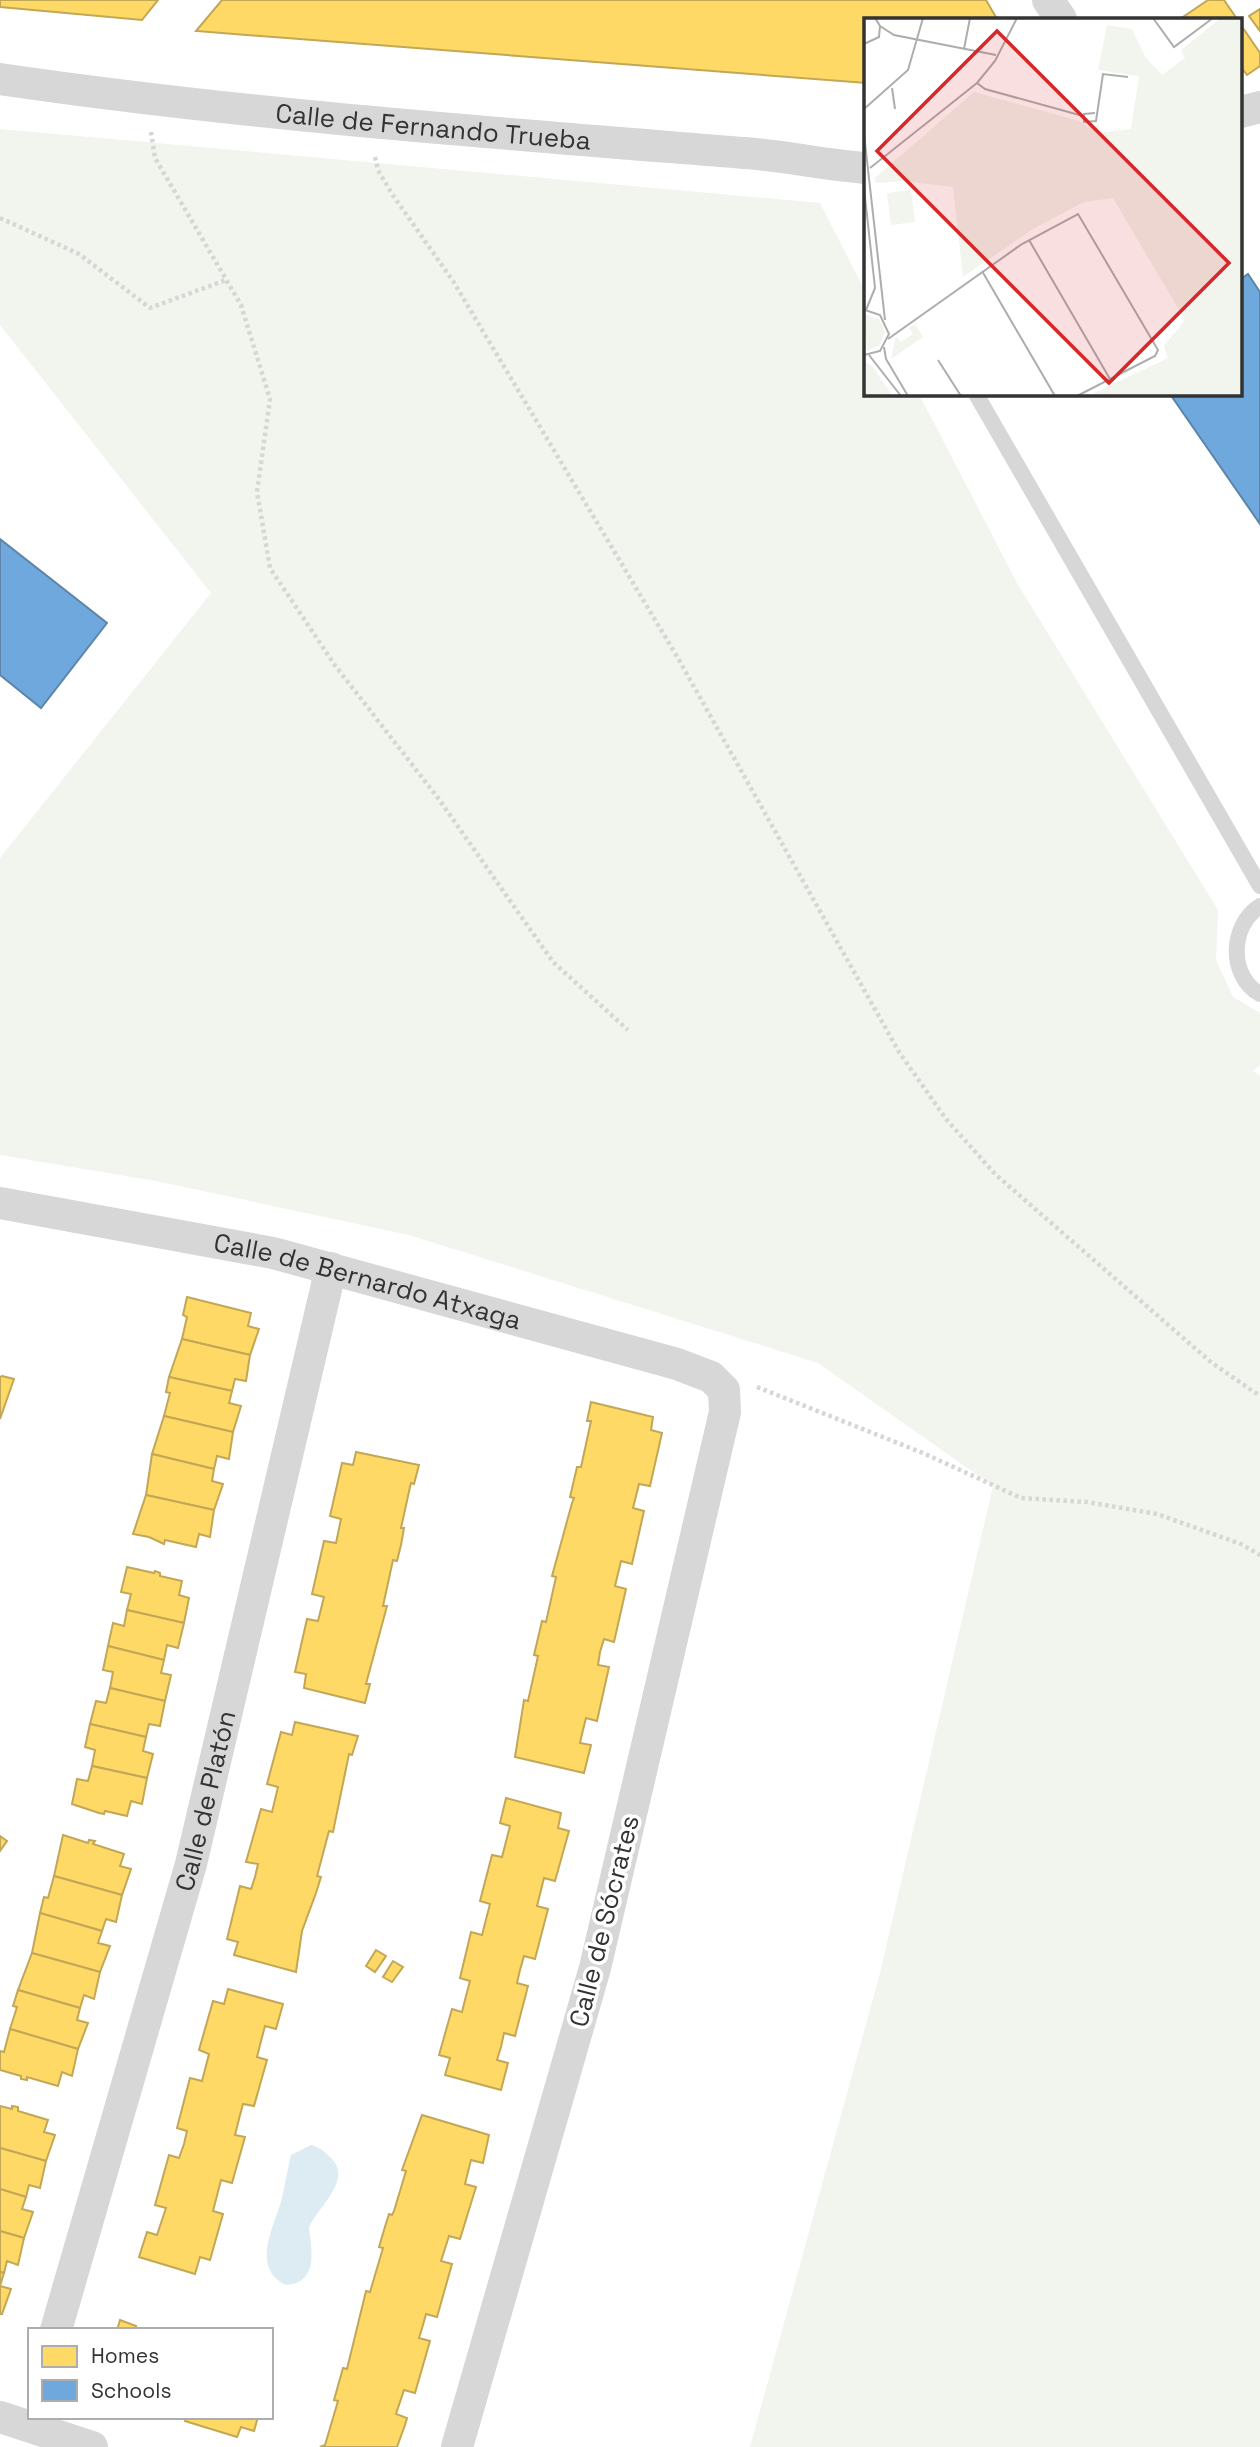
<svg xmlns="http://www.w3.org/2000/svg" width="1260" height="2447" viewBox="0 0 1260 2447" font-family="'Space Grotesk',sans-serif">
  <style>
    .green { fill: #f1f5ed }
    .water { fill: #ddebf3 }
    .homes { fill: #ffd966; stroke: #c2a757; stroke-width: 2 }
    .schools { fill: #6fa8dc; stroke: #5d85a9; stroke-width: 2 }
    .lines { fill: none; stroke-linecap: round; stroke-linejoin: round }
    .path { stroke: #d6d6d6; stroke-width: 4.5; stroke-dasharray: 3.5 3.5; stroke-linecap: butt }
    .lane { stroke: #d7d7d7; stroke-width: 16 }
    .street { stroke: #d7d7d7; stroke-width: 32 }
    .labels { text-anchor: middle; stroke-width: 7; stroke-linejoin: round; paint-order: stroke }
    .street-label { font-size: 26px; fill: #333; stroke: #fff }
    .inset-road { fill: none; stroke: #adadad; stroke-width: 2 }
    .view { fill: #d62828; fill-opacity: 0.15; stroke: #d62828; stroke-width: 3.5 }
    .inset-edge { fill: none; stroke: #333; stroke-width: 3.5 }
  </style>
  <rect width="100%" height="100%" fill="#fff"/>
  <polygon class="green" points="0,129 820,203 866,293 866,394 919,394 1017,583 1218,910 1216,960 1233,997 1260,1013 1260,1065 1253,1071 1260,1076 1260,2447 750,2447 880,1973 993,1486 818,1363 409,1235 156,1181 0,1155 0,858 211,593 0,325"/>
  <path class="water" d="M311,2145C319,2147 324,2151 330,2157C355,2180 316,2208 309,2228C312,2251 318,2283 286,2285C249,2268 276,2223 282,2198C285,2184 288,2168 291,2155Z"/>
  <g class="homes">
    <polygon points="0,0 158,0 142,20 0,7"/>
    <polygon points="222,0 986,0 997,19 866,19 866,83 196,31"/>
    <polygon points="1208,0 1224,0 1237,19 1180,19"/>
    <polygon points="1260,9 1260,31 1249,16"/>
    <polygon points="1241,25 1260,53 1260,66 1247,75 1241,67"/>
    <polygon points="187,1297 251,1313 248,1326 259,1329 250,1355 182,1339 187,1317 183,1315"/>
    <polygon points="182,1339 250,1355 246,1381 235,1379 232,1391 169,1377"/>
    <polygon points="2,1376 14,1379 0,1419 0,1377"/>
    <polygon points="169,1377 232,1391 229,1403 241,1406 233,1432 164,1416 170,1393 166,1392"/>
    <polygon points="591,1402 653,1417 651,1430 662,1433 650,1486 639,1484 633,1508 644,1511 632,1564 621,1561 615,1586 626,1589 614,1642 604,1639 600,1652 598,1665 609,1667 597,1721 586,1718 583,1730 580,1743 591,1745 584,1773 515,1757 524,1700 528,1701 538,1656 534,1655 542,1621 546,1622 556,1577 552,1576 572,1503 574,1498 570,1497 577,1467 581,1467 591,1421 587,1421"/>
    <polygon points="164,1416 233,1432 229,1459 217,1456 214,1469 152,1454"/>
    <polygon points="356,1452 419,1465 414,1484 411,1483 410,1487 401,1528 404,1528 401,1545 397,1561 393,1560 383,1606 387,1606 366,1684 370,1684 365,1703 304,1688 306,1674 295,1672 307,1619 318,1621 324,1597 312,1594 324,1541 336,1543 341,1519 330,1516 342,1463 353,1465"/>
    <polygon points="152,1454 214,1469 212,1481 223,1484 214,1510 146,1495"/>
    <polygon points="146,1495 214,1510 210,1537 199,1534 196,1547 165,1540 164,1544 149,1537 133,1534"/>
    <polygon points="127,1567 154,1573 155,1571 160,1573 160,1576 182,1581 179,1595 189,1598 184,1623 127,1610 131,1594 121,1592"/>
    <polygon points="127,1610 184,1623 178,1648 167,1645 164,1660 108,1646 113,1623 124,1626"/>
    <polygon points="108,1646 164,1660 161,1673 171,1675 165,1701 110,1688 113,1672 103,1670"/>
    <polygon points="110,1688 165,1701 160,1726 149,1724 146,1737 90,1724 96,1701 106,1703"/>
    <polygon points="295,1722 358,1736 352,1755 349,1754 333,1832 329,1831 317,1876 321,1877 316,1893 302,1931 296,1972 234,1955 238,1942 227,1939 240,1886 251,1889 255,1877 258,1864 246,1862 261,1809 272,1812 278,1787 267,1784 281,1732 292,1735"/>
    <polygon points="90,1724 146,1737 143,1751 153,1754 147,1778 92,1766 95,1750 85,1747"/>
    <polygon points="92,1766 147,1778 142,1804 131,1801 127,1816 105,1811 104,1814 99,1813 72,1804 77,1779 88,1781"/>
    <polygon points="506,1798 561,1813 558,1828 569,1831 555,1881 544,1878 537,1906 548,1909 535,1959 524,1956 520,1970 517,1983 528,1986 515,2036 504,2033 501,2047 497,2060 508,2063 501,2090 445,2075 450,2058 439,2055 452,2009 462,2012 466,1996 470,1981 460,1978 471,1932 482,1935 490,1904 480,1901 492,1855 502,1857 510,1826 500,1823"/>
    <polygon points="63,1835 88,1843 89,1840 95,1841 93,1844 124,1854 120,1866 131,1869 122,1895 54,1876"/>
    <polygon points="0,1836 7,1841 0,1851"/>
    <polygon points="54,1876 122,1895 116,1922 106,1919 102,1931 40,1913 44,1897 48,1898"/>
    <polygon points="40,1913 102,1931 98,1943 110,1946 100,1972 32,1953"/>
    <polygon points="376,1950 386,1956 375,1972 366,1966"/>
    <polygon points="32,1953 100,1972 94,1999 84,1995 80,2008 18,1990"/>
    <polygon points="393,1961 403,1967 392,1982 383,1977"/>
    <polygon points="228,1989 283,2004 276,2029 265,2026 261,2041 257,2057 267,2060 254,2106 243,2104 239,2119 235,2135 245,2137 232,2183 221,2180 213,2211 223,2214 210,2260 200,2257 195,2274 139,2257 147,2232 157,2235 166,2208 155,2205 169,2155 179,2158 184,2144 187,2131 177,2128 190,2078 202,2081 209,2054 199,2050 213,2001 224,2004"/>
    <polygon points="18,1990 80,2008 77,2020 88,2023 78,2049 10,2029 17,2007 13,2006"/>
    <polygon points="10,2029 78,2049 72,2076 62,2072 58,2086 27,2077 27,2080 21,2079 21,2076 0,2070 0,2051 4,2052"/>
    <polygon points="0,2106 12,2109 12,2106 18,2107 18,2111 48,2120 44,2132 55,2135 46,2161 0,2148"/>
    <polygon points="422,2115 489,2135 483,2163 471,2160 465,2184 476,2187 460,2239 449,2236 441,2261 452,2264 437,2317 426,2314 423,2325 419,2338 430,2341 415,2393 404,2390 396,2414 407,2418 405,2425 397,2447 320,2447 325,2445 338,2401 334,2400 343,2368 347,2369 348,2365 366,2291 370,2292 383,2248 379,2247 384,2230 389,2214 392,2215 394,2211 406,2171 402,2170"/>
    <polygon points="0,2148 46,2161 40,2188 29,2185 26,2197 0,2189"/>
    <polygon points="0,2189 26,2197 22,2209 33,2212 24,2238 0,2231"/>
    <polygon points="0,2231 24,2238 18,2265 7,2261 4,2273 0,2272"/>
    <polygon points="0,2272 4,2273 0,2286 11,2289 2,2314 0,2314"/>
    <polygon points="120,2320 136,2326 137,2330 117,2330"/>
    <polygon points="186,2417 258,2417 254,2431 241,2427 237,2437 185,2421"/>
  </g>
  <g class="schools">
    <polygon points="1248,274 1260,292 1260,524 1170,394 1241,394 1241,279"/>
    <polygon points="0,539 107,623 41,708 0,675"/>
  </g>
  <g class="lines">
    <g class="path">
      <polyline points="151,132 155,158 241,305 270,399 257,492 270,568 334,664 438,798 553,962 628,1030"/>
      <polyline points="375,157 378,170 392,194 453,281 679,660 899,1052 946,1119 995,1174 1212,1363 1260,1396"/>
      <polyline points="0,218 79,254 150,308 226,280"/>
      <polyline points="757,1387 923,1453 1021,1498 1087,1502 1157,1514 1241,1544 1260,1555"/>
    </g>
    <g class="lane">
      <polyline points="976,394 1260,886"/>
      <path d="M1260,906C1230,925 1228,976 1260,994"/>
    </g>
    <g class="street">
      <polyline points="1048,0 1061,19"/>
      <path id="s1" d="M0,79C247,115 496,133 745,153C786,156 825,165 866,168"/>
      <polyline points="1241,112 1260,107"/>
      <path id="s2" d="M0,1203L273,1253L677,1364L711,1377L724,1390L725,1412L595,1968L457,2447"/>
      <path id="s3" d="M56,2330L191,1864L331,1268"/>
      <polyline points="0,2417 92,2447"/>
    </g>
  </g>
  <g class="labels">
    <g class="street-label">
      <text dy="9" stroke="none"><textPath href="#s1" startOffset="436">Calle de Fernando Trueba</textPath></text>
      <text dy="9" stroke="none"><textPath href="#s2" startOffset="376">Calle de Bernardo Atxaga</textPath></text>
      <text dy="9" stroke="none"><textPath href="#s3" startOffset="550">Calle de Platón</textPath></text>
      <text transform="translate(604 1921) rotate(-76)" y="9">Calle de Sócrates</text>
    </g>
  </g>
  <g transform="translate(864 18)">
    <rect width="378" height="378" fill="#fff"/>
    <path d="M357,0H378V378H224L304,340L300,328L321,302L249,180L220,184L169,211L99,259L89,169L39,163L12,165L11,160L110,74L215,103L225,110L235,107L234,115L267,111L275,58L234,52L243,7L268,11L282,40L298,57L321,40L317,32ZM47,172L51,204L27,207L23,175ZM0,296L15,301L21,314L16,327L3,333ZM51,306L59,319L27,341L32,318L37,324L49,316L45,310ZM0,343L8,348L29,378H0Z" fill="#f1f5ed"/>
    <path class="inset-road" d="M289,0L310,29L349,0M16,8L30,17L132,37M0,26L15,19L16,8L11,0M100,31L106,0M113,65L121,71L219,98M28,70L31,91M0,91L44,52L59,0M231,95L220,96V104L232,103L239,56L264,59M0,116L21,302M6,150L113,65L131,43L153,0M0,170L11,270L2,292M165,222L246,361M118,253L191,378M24,321L158,226L214,196L294,332L291,338L213,378M20,329L22,341L44,378M0,337L16,333L25,316L16,297L1,292M5,337L37,378M74,342L97,378"/>
    <path class="view" d="M133,13L365,245L245,365L13,133Z"/>
    <rect width="378" height="378" class="inset-edge"/>
  </g>
  <rect x="28" y="2328" width="245" height="91" fill="#ffffff" stroke="#adadad" stroke-width="2"/>
  <rect x="42" y="2346" width="35" height="21" fill="#ffd966" stroke="#adadad" stroke-width="2"/>
  <text x="91" y="2363" font-size="21" fill="#333333">Homes</text>
  <rect x="42" y="2380" width="35" height="21" fill="#6fa8dc" stroke="#adadad" stroke-width="2"/>
  <text x="91" y="2398" font-size="21" fill="#333333">Schools</text>
</svg>
